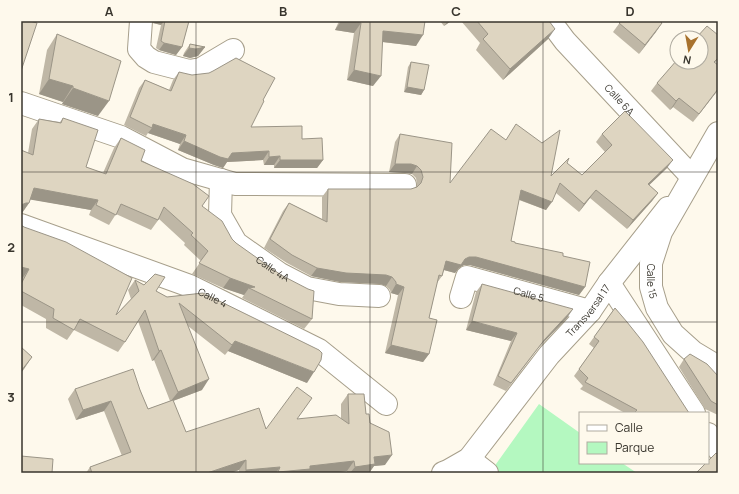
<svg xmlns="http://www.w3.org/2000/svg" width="739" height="494" viewBox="0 0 739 494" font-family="Manrope,sans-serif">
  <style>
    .park { fill: #b4f8c0 }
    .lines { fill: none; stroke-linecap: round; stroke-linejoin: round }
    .street-casing { stroke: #a79f8b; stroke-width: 24 }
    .secondary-casing { stroke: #a79f8b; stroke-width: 24 }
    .street { stroke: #fff; stroke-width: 22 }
    .secondary { stroke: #fff; stroke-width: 22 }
    .wall { fill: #bfb7a6 }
    .shaded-wall { fill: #9b9587 }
    .building { fill: #ded5c1; stroke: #9b9587 }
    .grid { fill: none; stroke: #38352d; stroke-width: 1; stroke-opacity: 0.55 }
    .labels { text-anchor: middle; stroke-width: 3.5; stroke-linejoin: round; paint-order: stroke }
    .street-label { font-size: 10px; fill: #38352d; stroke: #fef9ec }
    .neatline { fill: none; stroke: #38352d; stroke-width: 1.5 }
    .grid-label { font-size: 13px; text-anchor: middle; font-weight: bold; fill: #38352d }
  </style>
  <rect width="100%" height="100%" fill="#fef9ec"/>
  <polygon class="park" points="539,404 580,433 580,463 622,463 637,473 494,473 491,471"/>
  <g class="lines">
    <defs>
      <g id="street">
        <polyline points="141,21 139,49 146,57 154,62 189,71 201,69 233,50"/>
        <polyline points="21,103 121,137 182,169 235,184 405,185"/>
        <path id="s1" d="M221,180L220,215L236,243L280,274L307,288L339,294L379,296"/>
        <path id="s2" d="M21,225L190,286L319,350L386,404"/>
        <polyline points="609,283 694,413"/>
        <path id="s3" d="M461,297L467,277L590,311"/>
        <polyline points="708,434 718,449"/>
        <polyline points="469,459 487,473"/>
        <path id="s4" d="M443,473L448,471L469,459L549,355L590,311L609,283L668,208"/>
      </g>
      <g id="secondary">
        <path id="s5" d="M550,21L565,41L692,177"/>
        <path id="s6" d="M718,133L661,232L651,263V287L657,308L673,334L693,352L718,367"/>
      </g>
    </defs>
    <use href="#street" class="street-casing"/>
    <use href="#secondary" class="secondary-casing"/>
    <use href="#street" class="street"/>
    <use href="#secondary" class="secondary"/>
  </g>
  <g class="wall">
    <polygon points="153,21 189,21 182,47 176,55 159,50 156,48 161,25 153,23"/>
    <polygon points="339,21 425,21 416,46 382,42 373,86 347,80 354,33 335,30"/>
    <polygon points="440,21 451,21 444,26"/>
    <polygon points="461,21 549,21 548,39 503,80 476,50 480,43"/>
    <polygon points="621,21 662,23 639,54 613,32"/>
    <polygon points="57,34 98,116 62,104 63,102 39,94 47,50"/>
    <polygon points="718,35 718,59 715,63 718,90 693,122 673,107 670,110 651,91 657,83"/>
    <polygon points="190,44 205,47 198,56 190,58 183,56 184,53"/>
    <polygon points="411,62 424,90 421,95 404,92 408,67"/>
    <polygon points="179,72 263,100 251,127 302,139 323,160 317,168 274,168 274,165 264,165 263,160 227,162 223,168 214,165 178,150 180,144 148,133 146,136 124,125 139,88 145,80 169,90 173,80"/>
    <polygon points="63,118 86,167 103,173 114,148 121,138 141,161 202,206 232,239 312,319 304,329 242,298 244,295 223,288 192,274 201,261 184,245 185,243 159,219 151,230 116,214 109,225 89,215 91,210 30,199 29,203 22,213 28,153 32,129 39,119 60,122"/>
    <polygon points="400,134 450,183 551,176 567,163 582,175 605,152 596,142 602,134 667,168 649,185 658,193 652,201 627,229 590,198 579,212 556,193 546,210 519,200 511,241 515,243 563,256 585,287 579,295 470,265 464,265 459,268 455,273 444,270 442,276 437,283 429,318 429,354 423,362 385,353 398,295 391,293 390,290 386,286 380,284 340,282 311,276 287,263 264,248 283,211 289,203 322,219 322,197 328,189 411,189 417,187 417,185 416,178 412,174 405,173 389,172 395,142"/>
    <polygon points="21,225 116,315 131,299 128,290 135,280 167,297 203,293 307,383 228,351 225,355 188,326 202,390 173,401 186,432 266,429 298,419 341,418 341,404 348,394 366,414 370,423 385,465 374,466 369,473 347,473 347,471 330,473 239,473 239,470 230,473 86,473 90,467 122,456 104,411 76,420 68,399 75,389 140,390 148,409 170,401 154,360 152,361 138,321 125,342 118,352 74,330 67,340 46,328 46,319 21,305 21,281 22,279"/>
    <polygon points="482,284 567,318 539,347 506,391 493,385 511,341 466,330 476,292"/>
    <polygon points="615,308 689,413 625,413 580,389 583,386 574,376 594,348 589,344"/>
    <polygon points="684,359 718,376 718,415 705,409 679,367"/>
  </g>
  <g class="shaded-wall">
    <polygon points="155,21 164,21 161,25 153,23"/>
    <polygon points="341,21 350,21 361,23 354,33 335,30"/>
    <polygon points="448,21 451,21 444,26"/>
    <polygon points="662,23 656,32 639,54 645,45"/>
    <polygon points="555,29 548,39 503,80 510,69"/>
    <polygon points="383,31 423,35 416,46 375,41"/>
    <polygon points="164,43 182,47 176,55 159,50"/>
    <polygon points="205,47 198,56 190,58 183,56 189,48"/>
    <polygon points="354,70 381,76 373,86 347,80"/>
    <polygon points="49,79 73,86 63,102 39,94"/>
    <polygon points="407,87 424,90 421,95 404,92"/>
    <polygon points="73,88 109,101 98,116 62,104"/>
    <polygon points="718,89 718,90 693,122 699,114"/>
    <polygon points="679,98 673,107 670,110 676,101"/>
    <polygon points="153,124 186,135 180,144 148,133 152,128"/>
    <polygon points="184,141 232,153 269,151 263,160 227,162 223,168 214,165 178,150"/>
    <polygon points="280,156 274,165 264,165 269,157"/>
    <polygon points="280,160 323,160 317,168 274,168"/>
    <polygon points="673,160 667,168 642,192 648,184"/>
    <polygon points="395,164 411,164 417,166 412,174 405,173 389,172"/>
    <polygon points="34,188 98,200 91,210 27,199"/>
    <polygon points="521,190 552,202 546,210 515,198"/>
    <polygon points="596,190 590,198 579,212 584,204"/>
    <polygon points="658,193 652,201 627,229 633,220"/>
    <polygon points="26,203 29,203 22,213 21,213 21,205"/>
    <polygon points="469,257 476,257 585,287 579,295 470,265 464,265 459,268 455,273 440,269 446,261 465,259"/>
    <polygon points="21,267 29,269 22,279 21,279"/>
    <polygon points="317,268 386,275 392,277 386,286 380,284 340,282 311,276"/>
    <polygon points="230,278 255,287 249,288 244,295 223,288"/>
    <polygon points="396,284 404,287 398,295 391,293"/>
    <polygon points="573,309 567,318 539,347 506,391 545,339"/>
    <polygon points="472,321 517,333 511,341 466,330"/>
    <polygon points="235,341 314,372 307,383 228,351 225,355"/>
    <polygon points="391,345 429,354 423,362 385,353"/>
    <polygon points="161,350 154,360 152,361 159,351"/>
    <polygon points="32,357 24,369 21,373 21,371"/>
    <polygon points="209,379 202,390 170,402 178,392"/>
    <polygon points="111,401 104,411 76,420 83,410"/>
    <polygon points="392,455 385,465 374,466 369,473 350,473 355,467 374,457"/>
    <polygon points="246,460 239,470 230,473 207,473"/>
    <polygon points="354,461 347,471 330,473 278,473 278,472 310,466"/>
    <polygon points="280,467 276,473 244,473 246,470"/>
  </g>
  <g class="building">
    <polygon points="21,21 30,21 37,23 21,71"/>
    <polygon points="165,21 189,21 182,47 164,43 161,41"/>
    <polygon points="350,21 425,21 423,35 383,31 381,76 354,70 361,23"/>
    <polygon points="477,21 549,21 555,29 510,69 483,39 488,34"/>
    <polygon points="621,21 660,21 662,23 645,45 619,23"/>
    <polygon points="707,26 718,35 718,58 714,62 718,65 718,89 699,114 679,98 676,101 657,83 677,60 677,62 701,62 701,38 696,38"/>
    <polygon points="57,34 121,61 109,101 73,88 73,86 49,79"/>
    <polygon points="190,44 205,47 196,49 189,48"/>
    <polygon points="236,58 275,78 263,100 264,101 251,127 302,126 302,139 322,138 323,160 280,160 280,156 269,157 269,151 232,153 228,159 220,157 184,141 186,135 153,124 152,128 130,117 145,80 171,91 179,72 192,75 209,73 213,71"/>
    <polygon points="411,62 429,65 424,90 407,87"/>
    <polygon points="625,111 673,160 648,184 658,193 633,220 596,190 584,204 560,183 552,202 521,190 511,241 515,242 515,243 563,253 563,256 590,262 585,287 476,257 469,257 465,259 461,265 446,261 442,276 439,275 429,318 437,320 429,354 391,345 404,287 396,284 396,282 392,277 386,275 346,273 317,268 292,255 270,239 289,203 327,222 328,189 411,189 417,187 421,183 423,177 421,170 417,166 411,164 395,164 400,134 452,143 450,183 491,129 506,140 516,124 542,143 560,130 551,176 569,158 567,163 582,175 612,145 602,134"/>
    <polygon points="63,118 98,130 86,167 106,174 121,138 145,150 141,161 193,184 209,196 202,206 222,221 232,239 236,243 281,275 308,289 314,291 312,319 249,288 255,287 230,278 199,263 208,251 191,235 193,233 164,207 158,220 121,204 116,215 96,205 98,200 34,188 29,203 26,203 21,205 21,150 33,155 39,119 61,123"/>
    <polygon points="21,225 24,227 66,242 132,278 116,315 139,291 135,280 144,285 155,274 165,277 156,291 167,297 203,293 319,350 322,353 321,360 314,372 235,341 232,345 179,303 209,379 178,392 161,350 159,351 145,310 125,342 80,319 74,330 53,318 54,309 21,291 21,284 29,269 21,267"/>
    <polygon points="482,284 573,309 545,339 511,383 498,376 517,333 472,321"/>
    <polygon points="615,308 627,322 643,342 689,413 634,413 637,410 585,382 588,378 579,369 599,341 594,337"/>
    <polygon points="21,347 32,357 21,371"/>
    <polygon points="690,354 707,364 718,376 718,405 711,401 684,359"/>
    <polygon points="133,369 140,390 148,409 173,400 186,432 259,408 266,429 297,387 312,398 297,419 336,415 349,424 348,394 364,394 366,414 369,414 370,423 389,432 392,455 374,457 375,464 355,467 354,461 310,466 310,469 278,472 280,467 246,470 246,460 207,473 92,473 90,467 131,452 111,401 83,410 75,389"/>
    <polygon points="716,453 718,454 718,473 696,473 706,463 708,463 708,461"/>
    <polygon points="21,456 53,459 52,473 21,473"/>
  </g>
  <path class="grid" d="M196,21V473M370,21V473M543,21V473M21,172H718M21,322H718"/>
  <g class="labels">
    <g class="street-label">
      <text dy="4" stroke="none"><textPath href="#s5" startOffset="105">Calle 6A</textPath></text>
      <text dy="4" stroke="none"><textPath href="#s1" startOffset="112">Calle 4A</textPath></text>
      <text dy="4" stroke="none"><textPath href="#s6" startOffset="165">Calle 15</textPath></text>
      <text dy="4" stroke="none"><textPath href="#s3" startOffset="85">Calle 5</textPath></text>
      <text dy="4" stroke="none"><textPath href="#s2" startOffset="205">Calle 4</textPath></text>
      <text dy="4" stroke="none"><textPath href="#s4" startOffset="220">Transversal 17</textPath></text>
    </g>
  </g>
  <rect width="739" height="494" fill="none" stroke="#fef9ec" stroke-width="44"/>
  <rect x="579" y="412" width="130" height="52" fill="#fef9ec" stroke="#afaba0"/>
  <rect x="587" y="425" width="20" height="6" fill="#ffffff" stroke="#afaba0"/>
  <text x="615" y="432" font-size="12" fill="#38352d">Calle</text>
  <rect x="587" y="442" width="20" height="12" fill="#b4f8c0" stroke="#afaba0"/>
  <text x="615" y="452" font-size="12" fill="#38352d">Parque</text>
  <g transform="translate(689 50) rotate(191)"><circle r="19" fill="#fef9ec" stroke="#afaba0"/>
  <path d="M0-3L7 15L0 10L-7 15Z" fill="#a8722d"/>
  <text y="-6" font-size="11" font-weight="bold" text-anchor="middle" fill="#38352d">N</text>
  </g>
  <rect x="22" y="22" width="695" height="450" class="neatline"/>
  <g class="grid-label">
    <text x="109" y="16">A</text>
    <text x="283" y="16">B</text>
    <text x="456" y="16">C</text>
    <text x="630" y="16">D</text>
    <text x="11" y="102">1</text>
    <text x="11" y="252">2</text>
    <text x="11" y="402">3</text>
  </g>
</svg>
